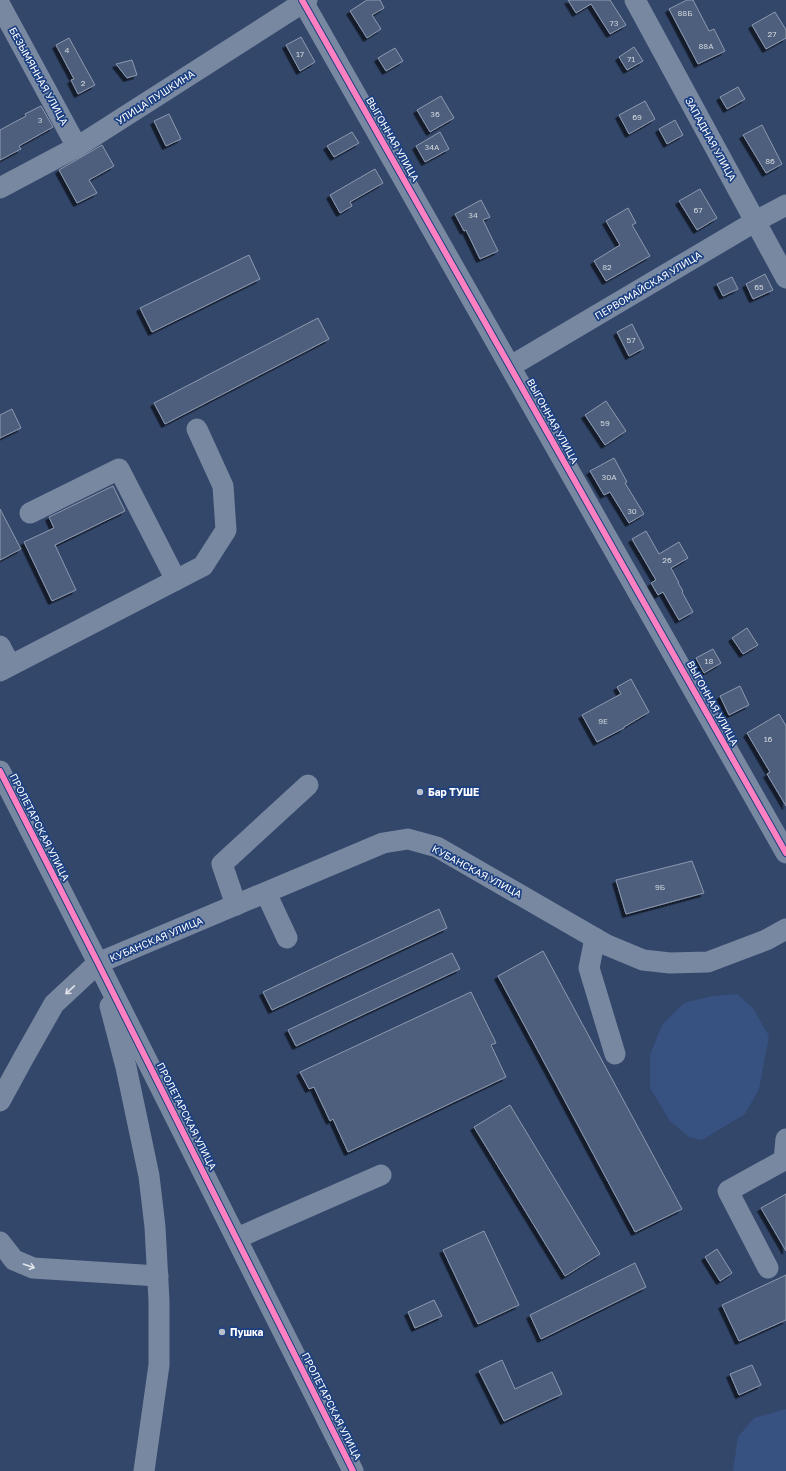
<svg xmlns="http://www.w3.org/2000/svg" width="786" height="1471" viewBox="0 0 786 1471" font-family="'Golos Text',sans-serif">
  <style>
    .water { fill: #375181 }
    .building { fill: #4e5f7c; stroke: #8d99af; filter: url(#shadow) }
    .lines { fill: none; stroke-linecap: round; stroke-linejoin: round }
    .minor { stroke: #7988a1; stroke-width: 21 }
    .cycleway-casing { stroke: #1c4082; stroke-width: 8 }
    .cycleway { stroke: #ff80c0; stroke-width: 6 }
    .oneway { stroke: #dee1e8 }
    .poi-dot { fill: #b8bfcb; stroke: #1c4082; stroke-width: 1.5 }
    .labels { text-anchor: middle; stroke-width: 3.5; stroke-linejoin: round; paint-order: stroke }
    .number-label { font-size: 8px; fill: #d3d7de }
    .street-label { font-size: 10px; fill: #fff; stroke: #1c4082 }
    .poi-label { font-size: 10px; font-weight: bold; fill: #fff; stroke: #1c4082; text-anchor: start }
  </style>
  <defs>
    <filter id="shadow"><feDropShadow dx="-3.5" dy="3.5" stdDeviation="0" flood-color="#0009"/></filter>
  </defs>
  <rect width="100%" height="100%" fill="#33476b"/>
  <g class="water">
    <polygon points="737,994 753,1008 769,1036 759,1089 745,1114 702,1140 689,1137 670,1121 650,1088 650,1055 662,1025 684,1003 712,996"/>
    <polygon points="786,1409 786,1471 733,1471 738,1437 754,1418"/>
  </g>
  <g class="building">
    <polygon points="367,0 380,0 384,8 372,15 381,29 367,38 350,11"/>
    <polygon points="568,0 610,0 626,25 610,34 591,4 576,13"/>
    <polygon points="687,0 693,0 709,31 714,29 725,51 698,64 669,9"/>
    <polygon points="775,12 786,30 786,38 766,49 752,25"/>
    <polygon points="301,37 315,62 300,71 286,45"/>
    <polygon points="69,38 95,85 78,94 71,80 74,79 56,45"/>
    <polygon points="634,47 643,61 627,70 619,57"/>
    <polygon points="395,48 403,61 386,71 378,58"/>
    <polygon points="132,60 137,75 127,78 116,64"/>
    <polygon points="738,87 745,99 727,109 720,97"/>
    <polygon points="441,96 454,118 430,132 417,110"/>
    <polygon points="645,101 655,119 629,134 619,115"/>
    <polygon points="41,106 53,127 19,146 21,149 0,160 0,130 26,116 25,114"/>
    <polygon points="169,114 181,139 166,146 154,121"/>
    <polygon points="675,120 683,135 667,144 659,129"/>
    <polygon points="762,125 782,164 766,173 743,135"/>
    <polygon points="352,132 359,143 334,157 327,146"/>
    <polygon points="440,132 449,149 425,162 416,146"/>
    <polygon points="102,145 114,166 89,180 97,193 77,203 59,170"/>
    <polygon points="375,169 383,183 350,202 352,206 340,213 330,195"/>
    <polygon points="700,189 717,218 697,230 679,201"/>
    <polygon points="481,200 490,217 483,220 498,251 480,259 466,230 464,231 455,214"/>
    <polygon points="628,208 636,223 632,225 650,256 606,281 594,261 620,245 606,221"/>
    <polygon points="249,255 260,279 152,332 140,308"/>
    <polygon points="765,274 773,290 753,299 746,284"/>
    <polygon points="732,277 738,289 723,296 717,284"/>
    <polygon points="318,318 329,339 165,424 154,403"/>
    <polygon points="632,324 644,348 629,356 617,332"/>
    <polygon points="606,401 626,431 605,445 585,415"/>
    <polygon points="12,409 21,428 0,438 0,415"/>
    <polygon points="614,458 627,482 625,483 644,514 629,523 610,492 604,495 590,471"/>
    <polygon points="113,486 125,511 55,545 76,590 52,601 24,542 54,528 49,517"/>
    <polygon points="0,509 21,549 0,560"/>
    <polygon points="646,531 659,554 679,542 688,558 671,568 679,583 678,583 683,591 682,592 693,612 679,620 663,592 658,595 651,583 656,580 632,539"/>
    <polygon points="747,628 758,645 743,654 732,638"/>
    <polygon points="713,649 721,663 704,673 696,658"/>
    <polygon points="631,679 649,712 624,727 624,728 597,742 582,715 621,694 617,687"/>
    <polygon points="740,686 749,705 729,715 720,696"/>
    <polygon points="779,714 786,726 786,806 767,774 770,772 747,733"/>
    <polygon points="692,861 704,893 626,914 616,880"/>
    <polygon points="439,909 447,928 272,1010 263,992"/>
    <polygon points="543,951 682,1209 635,1232 498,976"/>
    <polygon points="452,953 460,969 296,1046 288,1030"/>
    <polygon points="471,992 496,1043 491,1045 506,1077 348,1152 333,1119 330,1121 314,1087 309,1089 300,1072"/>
    <polygon points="510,1105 600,1254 565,1276 474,1127"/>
    <polygon points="786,1194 786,1251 761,1208"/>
    <polygon points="484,1231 519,1305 478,1324 443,1250"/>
    <polygon points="717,1249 732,1273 720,1281 705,1257"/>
    <polygon points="635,1263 646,1287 541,1339 530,1315"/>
    <polygon points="786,1275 786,1320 739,1341 722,1305"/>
    <polygon points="434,1300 442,1316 415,1328 408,1312"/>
    <polygon points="502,1360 515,1389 552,1372 562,1394 504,1421 479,1371"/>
    <polygon points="752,1365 761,1385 739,1395 730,1374"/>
  </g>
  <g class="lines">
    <g class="minor">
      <polyline points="302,0 786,853"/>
      <polyline points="635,0 786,278"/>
      <polyline points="0,5 77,147"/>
      <polyline points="0,188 77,147 307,0"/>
      <polyline points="511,366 756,221 786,205"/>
      <polyline points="30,513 119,469 176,580"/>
      <polyline points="0,646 10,665"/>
      <polyline points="0,671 203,566 226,530 223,486 197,429"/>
      <polyline points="0,771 98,963 353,1471"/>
      <polyline points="266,893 287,938"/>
      <polyline points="236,905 222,864 308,785"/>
      <polyline points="595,938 589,968 615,1054"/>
      <polyline points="110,1006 126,1067 149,1176 155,1227 159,1301 159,1365 144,1471"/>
      <polyline points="0,1101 24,1057 54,1004 98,963 383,843 408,839 437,847 607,945 643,960 670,963 708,962 766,940 786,929"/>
      <polyline points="237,1238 381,1175"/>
      <polyline points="0,1242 14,1260 33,1268 158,1276"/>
      <polyline points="768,1268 728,1191 784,1160 786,1139"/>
    </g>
    <defs>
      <g id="cycleway">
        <polyline points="302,0 786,853"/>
        <polyline points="0,771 98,963 353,1471"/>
      </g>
    </defs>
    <use href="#cycleway" class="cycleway-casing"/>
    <use href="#cycleway" class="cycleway"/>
  </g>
  <defs><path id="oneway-shaft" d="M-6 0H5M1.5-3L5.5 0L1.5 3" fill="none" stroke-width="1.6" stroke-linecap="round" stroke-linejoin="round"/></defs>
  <g class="oneway">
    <use href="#oneway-shaft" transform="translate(70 990) rotate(137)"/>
    <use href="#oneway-shaft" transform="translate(29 1266) rotate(19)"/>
  </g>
  <g class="poi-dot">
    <circle cx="420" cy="792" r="4"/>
    <circle cx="222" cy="1332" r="4"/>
  </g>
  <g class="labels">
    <g class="number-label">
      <text x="685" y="16">88Б</text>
      <text x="614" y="26">73</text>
      <text x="772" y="37">27</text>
      <text x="706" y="49">88А</text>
      <text x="67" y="53">4</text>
      <text x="300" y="57">17</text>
      <text x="631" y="62">71</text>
      <text x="83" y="86">2</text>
      <text x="435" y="117">36</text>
      <text x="637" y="120">69</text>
      <text x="40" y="123">3</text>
      <text x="432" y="150">34А</text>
      <text x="770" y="164">86</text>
      <text x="698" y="213">67</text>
      <text x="473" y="218">34</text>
      <text x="607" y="270">82</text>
      <text x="759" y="290">65</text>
      <text x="631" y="343">57</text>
      <text x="605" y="426">59</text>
      <text x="609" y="480">30А</text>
      <text x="632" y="514">30</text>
      <text x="667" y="563">26</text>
      <text x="709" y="664">18</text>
      <text x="603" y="724">9Е</text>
      <text x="768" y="742">16</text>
      <text x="660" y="890">9Б</text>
    </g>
    <g class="street-label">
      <text transform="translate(39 76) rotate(61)" y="4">БЕЗЫМЯННАЯ УЛИЦА</text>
      <text transform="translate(155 97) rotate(-33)" y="4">УЛИЦА ПУШКИНА</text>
      <text transform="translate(393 139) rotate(60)" y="4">ВЫГОННАЯ УЛИЦА</text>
      <text transform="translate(711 139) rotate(61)" y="4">ЗАПАДНАЯ УЛИЦА</text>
      <text transform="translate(648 285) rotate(-31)" y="4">ПЕРВОМАЙСКАЯ УЛИЦА</text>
      <text transform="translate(553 421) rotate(61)" y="4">ВЫГОННАЯ УЛИЦА</text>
      <text transform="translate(713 703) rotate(61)" y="4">ВЫГОННАЯ УЛИЦА</text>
      <text transform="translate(40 827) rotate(63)" y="4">ПРОЛЕТАРСКАЯ УЛИЦА</text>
      <text transform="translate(477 871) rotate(28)" y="4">КУБАНСКАЯ УЛИЦА</text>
      <text transform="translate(156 939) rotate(-23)" y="4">КУБАНСКАЯ УЛИЦА</text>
      <text transform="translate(187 1116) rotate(63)" y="4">ПРОЛЕТАРСКАЯ УЛИЦА</text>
      <text transform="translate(332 1406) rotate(63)" y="4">ПРОЛЕТАРСКАЯ УЛИЦА</text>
    </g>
    <g class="poi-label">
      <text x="428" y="796">Бар ТУШЕ</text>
      <text x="230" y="1336">Пушка</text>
    </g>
  </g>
</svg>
